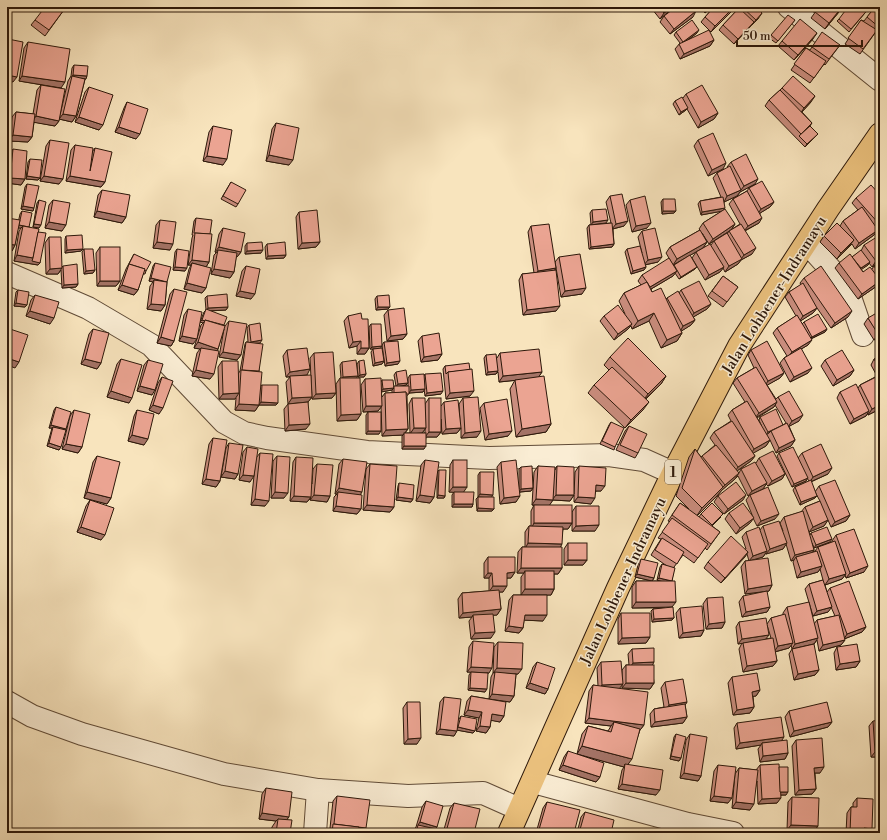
<svg xmlns="http://www.w3.org/2000/svg" width="887" height="840" viewBox="0 0 887 840" font-family="'Libre Bodoni',serif">
  <style>
    .lines { fill: none; stroke-linecap: round; stroke-linejoin: round }
    .minor-casing { stroke: #604b37; stroke-width: 24 }
    .highway-casing { stroke: #2d180a; stroke-width: 24 }
    .minor { stroke: #faedd4; stroke-width: 22 }
    .highway { stroke: #ecc27e; stroke-width: 22 }
    .wall { fill: #ca8d7e; stroke: #2d180a; fill-rule: evenodd }
    .shaded-wall { fill: #a47366; stroke: #2d180a }
    .building { fill: #eba492; stroke: #2d180a }
    .labels { text-anchor: middle; stroke-width: 3; stroke-linejoin: round; paint-order: stroke }
    .shield { fill: #faedd4; stroke: #6a5847; stroke-width: 1 }
    .shield-label { font-size: 14px; font-weight: bold; fill: #2d180a }
    .street-label { font-size: 15px; fill: #2d180a; stroke: #faedd4 }
  </style>
  <rect width="100%" height="100%" fill="#f8e4bd"/>
  <filter id="stains"><feTurbulence type="fractalNoise" baseFrequency=".005" numOctaves="4"/><feColorMatrix values="0 0 0 0 .2 0 0 0 0 .09 0 0 0 0 .02 0 0 0 .5 -.17"/></filter>
  <radialGradient id="worn" r=".72"><stop offset=".6" stop-color="#630" stop-opacity="0"/><stop offset="1" stop-color="#630" stop-opacity=".3"/></radialGradient>
  <g class="lines">
    <defs>
      <g id="minor">
        <polyline points="789,7 880,80"/>
        <polyline points="807,243 833,272 851,300 863,335"/>
        <polyline points="7,273 88,308 151,345 224,422 244,433 267,438 367,452 489,458 609,455 644,460 673,473"/>
        <polyline points="7,702 32,716 82,734 224,774 318,790 408,796 483,793 519,809"/>
        <polyline points="533,782 688,824 733,833"/>
        <polyline points="315,833 318,790"/>
      </g>
      <polyline id="highway" points="509,833 618,588 673,473 739,346 828,209 880,134"/>
    </defs>
    <use href="#minor" class="minor-casing"/>
    <use href="#highway" class="highway-casing"/>
    <use href="#minor" class="minor"/>
    <use href="#highway" class="highway"/>
  </g>
  <g class="wall">
    <polygon points="66,7 45,36 31,25 35,20"/>
    <polygon points="653,7 674,7 660,19 652,9"/>
    <polygon points="700,7 712,7 705,13"/>
    <polygon points="714,7 736,7 711,32 701,22 705,17"/>
    <polygon points="740,7 758,7 757,8 758,19 752,25 751,25 734,44 719,30 723,25"/>
    <polygon points="819,7 843,7 825,29 811,18"/>
    <polygon points="870,7 849,32 837,21 839,19"/>
    <polygon points="875,7 880,7 880,35 879,36 875,33 860,54 845,44 861,20 864,21"/>
    <polygon points="664,16 693,17 670,34 660,22"/>
    <polygon points="795,20 776,43 769,38 771,35"/>
    <polygon points="676,32 697,33 688,40 714,40 710,46 680,59 675,49 680,43 674,35"/>
    <polygon points="813,39 794,60 778,46 782,41"/>
    <polygon points="28,42 61,88 19,81 24,48"/>
    <polygon points="840,45 825,65 824,64 810,83 791,70 806,48 810,50 812,47"/>
    <polygon points="74,65 86,79 85,79 76,116 72,122 59,119 68,81 71,76 72,68"/>
    <polygon points="41,85 59,121 55,126 34,122 32,137 28,142 9,141 12,117 16,112 33,114 37,90"/>
    <polygon points="89,87 99,130 75,122 85,92"/>
    <polygon points="782,88 811,102 802,112 812,123 810,126 816,136 805,147 765,106 769,100 780,90"/>
    <polygon points="686,94 718,113 714,119 698,128 687,109 686,110 679,115 673,104 675,101 683,98"/>
    <polygon points="127,102 136,139 115,132 124,108"/>
    <polygon points="276,123 289,165 266,161 272,129"/>
    <polygon points="213,126 223,165 203,161 209,132"/>
    <polygon points="50,140 59,184 40,181 46,146"/>
    <polygon points="698,140 723,169 708,176 694,146"/>
    <polygon points="75,145 92,152 95,148 105,182 101,187 66,181 71,150"/>
    <polygon points="13,149 25,179 21,185 7,183 10,155"/>
    <polygon points="30,159 38,180 26,179 28,162"/>
    <polygon points="731,162 755,184 740,192 737,196 724,202 723,210 735,224 731,230 709,244 702,233 707,242 703,248 673,265 666,253 670,247 700,230 699,229 703,223 722,211 701,215 698,204 700,201 721,197 713,178 717,173 728,168 727,167"/>
    <polygon points="231,182 238,204 236,207 221,199"/>
    <polygon points="27,184 33,211 21,209 25,187"/>
    <polygon points="749,188 774,202 770,207 760,213 759,223 745,231 752,254 741,260 738,264 725,272 723,268 720,272 705,280 692,258 696,252 711,245 714,241 727,234 729,231 740,224 729,204 733,199 747,191"/>
    <polygon points="102,190 126,217 122,223 94,217 98,195"/>
    <polygon points="880,195 880,230 878,232 877,231 874,235 855,249 852,244 837,259 820,242 824,236 840,226 843,221 858,210 852,203 856,198"/>
    <polygon points="610,196 624,226 613,229 614,244 612,247 589,249 587,228 589,225 611,223 606,202"/>
    <polygon points="663,199 674,213 662,214 661,202"/>
    <polygon points="39,200 39,228 33,227 37,203"/>
    <polygon points="53,200 62,231 45,228 49,205"/>
    <polygon points="630,200 647,228 632,232 626,205"/>
    <polygon points="592,210 606,223 591,225 590,213"/>
    <polygon points="22,211 29,227 38,232 40,263 38,265 14,261 19,231 21,228 18,228 15,245 12,251 20,214"/>
    <polygon points="299,212 320,242 316,247 298,249 296,217"/>
    <polygon points="196,218 210,234 209,262 206,267 206,288 202,293 184,289 189,269 191,265 188,265 192,238 193,235 192,235 194,221"/>
    <polygon points="160,220 170,250 153,248 156,225"/>
    <polygon points="531,226 556,268 555,270 556,311 523,315 519,280 522,274 534,273 528,232"/>
    <polygon points="223,228 241,252 237,257 236,257 234,272 230,278 211,274 214,255 216,253 215,252 219,234"/>
    <polygon points="642,231 658,262 645,265 646,267 644,270 631,274 625,252 627,249 642,253 638,237"/>
    <polygon points="66,236 81,251 65,253 65,239"/>
    <polygon points="49,237 62,267 63,266 78,284 76,287 62,288 61,270 58,274 46,274 45,243"/>
    <polygon points="247,243 261,253 245,254 245,246"/>
    <polygon points="267,244 286,255 284,258 266,259 265,247"/>
    <polygon points="864,245 880,261 872,267 869,263 868,265 861,269 863,272 872,269 874,266 880,261 880,285 878,284 877,286 858,299 835,268 839,263 852,257 861,251"/>
    <polygon points="100,247 120,281 116,286 97,286 96,253"/>
    <polygon points="84,249 95,270 93,273 84,274 82,252"/>
    <polygon points="177,249 185,271 173,270 175,252"/>
    <polygon points="134,254 146,271 145,274 143,274 138,290 134,295 118,290 126,269"/>
    <polygon points="559,257 582,294 561,297 555,262"/>
    <polygon points="155,263 167,282 165,305 161,311 147,309 150,286 153,282 149,281 153,266"/>
    <polygon points="674,265 695,269 679,279 675,273 673,276 651,289 652,292 666,299 667,298 679,293 681,290 711,304 707,309 693,317 695,320 691,325 681,331 682,333 677,341 661,348 649,321 632,329 631,326 628,329 614,340 600,321 604,316 625,314 619,301 624,293 641,285 638,281 642,275"/>
    <polygon points="246,266 251,299 236,296 242,271"/>
    <polygon points="723,276 738,287 723,307 708,296"/>
    <polygon points="804,278 848,317 831,328 817,308 813,313 800,321 802,324 804,322 827,329 825,332 811,339 808,345 801,349 808,373 790,382 780,363 784,358 787,356 773,333 777,328 796,316 785,297 789,292 801,285 800,283"/>
    <polygon points="174,289 174,341 171,346 157,343 170,294"/>
    <polygon points="18,290 27,305 25,307 14,306 16,292"/>
    <polygon points="35,295 50,324 26,316 31,300"/>
    <polygon points="207,296 228,307 226,310 209,311 224,325 225,326 229,321 241,355 237,360 219,357 224,329 218,349 217,351 210,379 192,376 197,353 200,349 194,348 201,325 203,323 200,322 193,344 179,341 184,315 188,309 200,322 204,312 206,310 205,298"/>
    <polygon points="377,296 388,309 376,310 375,299"/>
    <polygon points="388,310 407,334 403,339 387,341 384,315"/>
    <polygon points="348,316 362,319 369,348 365,354 357,354 357,346 349,348 344,321"/>
    <polygon points="868,318 880,336 874,340 864,324"/>
    <polygon points="371,324 384,361 382,364 373,366 371,352 373,349 377,349 370,349 369,327"/>
    <polygon points="249,325 260,343 258,343 259,371 260,386 262,385 276,405 259,405 255,411 235,410 236,398 235,399 219,399 218,367 222,361 238,374 240,371 245,344 246,342 248,342 247,328"/>
    <polygon points="93,329 101,363 97,369 81,364 89,334"/>
    <polygon points="422,336 442,354 438,360 421,362 418,341"/>
    <polygon points="384,342 398,364 385,366 382,345"/>
    <polygon points="287,350 307,375 298,376 312,397 308,402 306,429 285,431 284,409 288,404 286,382 290,377 286,377 283,356"/>
    <path d="M751,350L784,373L780,378L767,385L776,399L778,397L799,421L789,426L795,440L791,446L776,453L770,440L766,446L753,453L755,456L751,461L737,471L739,473L741,469L756,463L759,458L785,474L782,479L768,486L766,484L763,489L756,492L775,519L757,526L753,518L750,523L736,534L725,519L729,513L753,517L746,500L749,496H748L738,476L735,479L722,490L717,496L697,515L699,517L701,514L721,517L712,526L720,532L707,550L705,548L694,563L683,555L674,567L672,581V607L674,618L672,620L652,622L651,611L653,609L665,608H632V587L636,581H658L657,580L660,567L662,564L667,566L651,555L661,539L658,538L670,522L668,521L680,503L689,509L676,496L689,457L695,449L701,457L715,445L710,438L714,432L731,421L728,415L732,410L745,402L733,383L737,378L754,368L748,355ZM775,405L786,423L783,425L760,417L759,420L761,425L757,418L774,407Z"/>
    <polygon points="314,353 336,393 332,398 312,399 310,358"/>
    <polygon points="500,353 542,372 538,377 551,424 546,432 516,437 510,389 515,380 528,379 499,382 498,372 496,374 486,375 484,358 486,355 497,358"/>
    <polygon points="880,356 880,409 868,415 868,413 866,416 850,424 837,398 840,392 858,388 860,385 877,376 871,365 874,359"/>
    <polygon points="610,357 666,376 661,384 646,399 643,410 625,428 588,393 594,385 609,370 604,365"/>
    <polygon points="121,359 129,403 107,397 117,364"/>
    <polygon points="148,360 152,395 137,391 144,365"/>
    <polygon points="825,360 854,370 850,376 833,386 821,366"/>
    <polygon points="359,361 366,374 364,377 358,377 357,364"/>
    <polygon points="342,362 356,378 361,414 357,420 337,421 336,384 340,378 341,378 340,365"/>
    <polygon points="445,366 470,370 470,396 446,399 443,369"/>
    <path d="M396,372L408,383L406,385L403,386H408V378L410,375L424,376L425,374L441,394L425,396L424,389L423,392L409,393L407,396L408,429L405,433H410L409,404L412,398L425,411V404L429,398L441,406L444,402L460,423L459,404L463,398L477,437L461,438V428L457,433L442,434L441,419V432L437,437H426L424,449H402V436L403,435L382,436L381,407L378,411L363,412L361,385L365,379L381,382L382,380L394,387L396,386L394,375ZM392,390V393H385L382,397L381,392ZM425,429V433H422Z"/>
    <polygon points="162,377 159,414 149,410 158,383"/>
    <polygon points="484,403 508,436 485,440 480,408"/>
    <polygon points="56,407 66,429 59,450 47,446 52,428 49,428 54,410"/>
    <polygon points="74,410 82,447 78,453 62,449 70,416"/>
    <polygon points="137,410 144,445 128,441 134,416"/>
    <polygon points="368,412 379,434 366,434 366,415"/>
    <polygon points="611,422 615,447 614,450 600,444 609,425"/>
    <polygon points="629,426 638,453 635,458 616,450 625,431"/>
    <polygon points="213,438 220,481 216,487 202,484 209,444"/>
    <polygon points="229,443 238,474 235,479 221,477 226,448"/>
    <polygon points="247,447 256,458 260,453 265,506 251,505 255,466 250,482 239,480 243,452"/>
    <polygon points="779,453 798,458 802,453 828,474 811,482 817,496 815,498 800,505 793,490 795,487 809,481 807,478 806,481 792,487 777,456"/>
    <polygon points="97,456 111,498 107,504 84,498 93,462"/>
    <polygon points="277,456 284,498 271,498 273,461"/>
    <polygon points="296,457 312,484 313,469 317,464 330,496 327,502 310,500 311,498 307,502 290,501 293,462"/>
    <polygon points="343,459 360,495 361,509 357,514 333,511 334,497 337,494 335,494 339,464"/>
    <polygon points="425,460 434,497 430,503 416,501 421,465"/>
    <polygon points="453,460 463,492 473,504 472,507 452,507 452,495 454,492 449,492 450,465"/>
    <polygon points="501,462 519,489 519,469 521,467 533,488 531,491 520,492 516,502 500,504 497,467"/>
    <polygon points="370,464 394,507 390,512 363,510 366,469"/>
    <polygon points="538,466 555,470 557,466 574,494 575,472 579,466 601,491 596,491 591,504 574,502 574,495 570,501 553,500 549,505 572,523 568,529 563,529 560,547 562,568 558,574 554,574 554,589 551,595 528,595 543,621 524,620 523,628 519,633 505,631 509,600 513,595 521,595 521,577 524,573 517,573 518,552 522,547 525,547 525,532 529,526 531,526 531,511 534,505 540,505 532,505 534,472"/>
    <polygon points="439,470 445,496 444,498 437,498 437,472"/>
    <polygon points="480,472 494,509 492,511 477,511 476,499 478,497 478,475"/>
    <polygon points="399,483 413,499 411,502 396,500 398,486"/>
    <path d="M819,486L850,515L846,521L831,527L828,520L824,526L809,532L810,535L811,533L830,542L814,548L812,543L814,550L813,552L815,551L818,547L832,542V541L836,535L864,572L846,578L845,575L842,579L825,585L827,592L830,588L866,627L862,632L844,639L845,640L841,645L819,651L817,640L814,644L802,647L819,670L815,675L794,680L789,654L792,649L791,645L789,648L775,652L777,661L773,666L743,672L739,649L742,643L738,644L736,627L739,622L767,624L771,618L783,615V613L787,607L814,624L817,620L835,616L831,607L828,612L813,616L805,589L809,584L823,580L820,569L818,572L797,578L793,562L794,560L791,561L786,544L783,549L766,554V553L763,557L752,560L772,585L769,591L745,594L741,567L745,561H749L747,554L721,583L704,568L708,562L746,549L742,537L746,532L760,530L763,526L783,531L780,523L784,517L801,512L805,507L820,501L815,492ZM767,625L771,638L765,639Z"/>
    <polygon points="718,496 743,500 724,514 714,502"/>
    <polygon points="90,500 101,540 77,532 86,506"/>
    <polygon points="576,506 595,531 572,531 572,512"/>
    <polygon points="568,543 587,560 583,565 564,565 564,549"/>
    <polygon points="488,557 515,572 511,578 507,578 503,592 499,592 501,609 497,615 493,615 491,638 471,639 469,621 472,617 459,618 458,599 462,593 489,591 489,578 484,578 484,563"/>
    <polygon points="641,559 654,578 652,581 635,577 639,561"/>
    <polygon points="743,596 770,607 767,612 742,617 739,602"/>
    <polygon points="707,598 725,622 722,628 706,629 703,604"/>
    <polygon points="680,608 704,630 701,636 679,638 676,613"/>
    <polygon points="621,613 650,637 646,643 618,644 618,619"/>
    <polygon points="473,641 489,673 486,673 485,692 468,690 469,675 471,672 467,672 469,647"/>
    <polygon points="498,642 518,674 516,674 514,696 510,702 498,700 504,716 500,722 491,720 490,727 486,733 476,731 479,718 464,715 467,701 471,696 489,699 491,677 493,673 494,647"/>
    <polygon points="837,647 860,661 856,667 836,670 834,653"/>
    <polygon points="632,649 652,665 654,683 650,689 622,688 622,684 619,688 644,725 640,730 628,765 656,795 618,789 622,770 624,767 577,754 582,734 588,726 608,731 611,726 585,723 589,691 593,685 598,686 597,668 601,662 622,680 622,670 626,665 629,665 628,654"/>
    <polygon points="537,662 548,689 545,694 526,688 533,667"/>
    <polygon points="732,677 760,690 756,696 753,696 754,707 750,713 733,715 728,683"/>
    <polygon points="665,682 687,702 685,705 687,717 683,723 651,727 650,714 654,709 664,707 661,688"/>
    <polygon points="444,697 459,719 461,716 475,731 473,733 457,730 454,736 436,734 440,702"/>
    <polygon points="407,702 417,744 404,744 403,708"/>
    <polygon points="789,711 832,722 828,727 790,737 785,717"/>
    <polygon points="873,721 880,757 871,757 869,726"/>
    <polygon points="737,723 782,741 788,753 785,759 760,762 758,749 761,745 736,749 734,728"/>
    <polygon points="676,734 681,758 679,761 670,759 674,737"/>
    <polygon points="690,734 701,776 698,781 680,778 686,740"/>
    <polygon points="796,740 820,773 815,773 816,789 812,794 795,795 792,746"/>
    <polygon points="568,751 600,777 596,782 559,770 564,757"/>
    <polygon points="718,765 728,803 710,801 714,771"/>
    <polygon points="760,765 779,767 786,795 781,795 777,803 758,804 757,781 750,810 732,808 735,774 739,768 756,770"/>
    <polygon points="266,788 289,817 287,819 290,833 271,833 272,827 276,821 259,819 262,794"/>
    <polygon points="337,796 363,833 327,833 330,828 333,801"/>
    <polygon points="792,797 818,826 814,831 787,830 788,802"/>
    <polygon points="857,798 869,833 846,833 847,813 851,807 853,807 853,803"/>
    <polygon points="426,801 437,827 435,829 435,833 413,833 414,830 416,827 422,807"/>
    <polygon points="547,802 574,833 536,833 543,808"/>
    <polygon points="454,803 474,833 443,833 450,808"/>
    <polygon points="585,812 611,833 577,833 581,817"/>
  </g>
  <g class="shaded-wall">
    <polygon points="672,7 674,7 660,19 664,13"/>
    <polygon points="710,7 712,7 705,13 709,8"/>
    <polygon points="734,7 736,7 711,32 715,26"/>
    <polygon points="842,7 843,7 825,29 829,23"/>
    <polygon points="696,11 693,17 670,34 674,29"/>
    <polygon points="762,13 758,19 752,25 756,20"/>
    <polygon points="754,22 750,27 734,44 738,39"/>
    <polygon points="699,30 697,33 681,45 683,42"/>
    <polygon points="817,33 813,39 794,60 798,55"/>
    <polygon points="714,40 710,46 680,59 684,54"/>
    <polygon points="7,75 17,77 13,82 7,81"/>
    <polygon points="73,75 87,76 86,79 71,78"/>
    <polygon points="22,76 65,82 61,88 19,81"/>
    <polygon points="815,96 811,102 800,114 804,108"/>
    <polygon points="688,108 686,110 679,115 681,112"/>
    <polygon points="718,113 714,119 698,128 701,122"/>
    <polygon points="63,114 76,116 72,122 59,119"/>
    <polygon points="36,116 59,121 55,126 32,122"/>
    <polygon points="79,117 103,125 99,130 75,122"/>
    <polygon points="119,127 140,134 136,139 115,132"/>
    <polygon points="818,134 805,147 807,144"/>
    <polygon points="13,135 32,137 28,142 9,141"/>
    <polygon points="269,155 293,160 289,165 266,161"/>
    <polygon points="207,156 227,159 223,165 203,161"/>
    <polygon points="726,163 723,169 708,176 712,170"/>
    <polygon points="27,176 40,178 38,180 26,179"/>
    <polygon points="44,176 63,179 59,184 40,181"/>
    <polygon points="70,176 105,182 101,187 66,181"/>
    <polygon points="10,178 25,179 21,185 7,183"/>
    <polygon points="758,179 755,184 740,192 737,196 724,202 727,196 741,190 744,186"/>
    <polygon points="774,202 770,207 757,215 761,209"/>
    <polygon points="23,206 34,208 33,211 21,209"/>
    <polygon points="725,208 723,211 701,215 702,212"/>
    <polygon points="97,211 126,217 122,223 94,217"/>
    <polygon points="663,211 676,211 674,213 662,214"/>
    <polygon points="762,218 759,223 744,231 748,226"/>
    <polygon points="608,220 606,223 591,225 593,222"/>
    <polygon points="628,221 624,226 612,229 616,224"/>
    <polygon points="49,222 66,225 62,231 45,228"/>
    <polygon points="651,223 647,228 632,232 636,226"/>
    <polygon points="34,224 41,225 39,228 33,227"/>
    <polygon points="735,224 731,230 709,244 713,239"/>
    <polygon points="19,225 23,226 21,228 17,228"/>
    <polygon points="878,230 874,235 855,249 859,243"/>
    <polygon points="854,240 850,245 837,259 841,253"/>
    <polygon points="157,242 173,244 170,250 153,248"/>
    <polygon points="320,242 316,247 298,249 302,243"/>
    <polygon points="707,242 703,248 673,265 677,259"/>
    <polygon points="7,244 15,245 12,251 7,250"/>
    <polygon points="614,244 612,247 589,249 591,247"/>
    <polygon points="219,247 241,252 237,257 217,253 218,250 216,253 215,252"/>
    <polygon points="756,248 752,254 741,260 738,264 725,272 729,266 741,259 744,255"/>
    <polygon points="83,249 81,251 65,253 67,250"/>
    <polygon points="263,250 261,253 245,254 247,251"/>
    <polygon points="17,255 33,258 40,263 38,265 14,261"/>
    <polygon points="286,255 284,258 266,259 268,256"/>
    <polygon points="662,257 658,262 644,265 648,260"/>
    <polygon points="880,258 880,261 872,267 876,261"/>
    <polygon points="192,260 209,262 206,267 192,263 191,265 188,265"/>
    <polygon points="870,262 868,265 858,272 860,269"/>
    <polygon points="175,267 187,268 185,271 173,270"/>
    <polygon points="646,267 644,270 631,274 633,271"/>
    <polygon points="697,267 695,269 679,279 681,277"/>
    <polygon points="724,267 720,272 705,280 709,275"/>
    <polygon points="62,268 58,274 46,274 50,269"/>
    <polygon points="556,268 552,274 534,277 538,271"/>
    <polygon points="214,269 234,272 230,278 211,274"/>
    <polygon points="95,270 93,273 84,274 86,271"/>
    <polygon points="677,271 673,276 646,292 650,287"/>
    <polygon points="151,278 167,282 154,280 153,282 149,281"/>
    <polygon points="100,281 120,281 116,286 97,286"/>
    <polygon points="880,281 877,286 858,299 862,294"/>
    <polygon points="187,283 206,288 202,293 184,289"/>
    <polygon points="78,284 76,287 62,288 64,285"/>
    <polygon points="122,285 138,290 134,295 118,290"/>
    <polygon points="586,288 582,294 561,297 565,291"/>
    <polygon points="240,291 255,294 251,299 236,296"/>
    <polygon points="16,303 27,305 25,307 14,306"/>
    <polygon points="151,304 165,305 161,311 147,309"/>
    <polygon points="711,304 707,309 690,319 694,313"/>
    <polygon points="560,306 556,311 523,315 527,310"/>
    <polygon points="228,307 226,310 206,311 208,308"/>
    <polygon points="378,307 390,307 388,309 376,310"/>
    <polygon points="817,308 813,313 799,322 803,316"/>
    <polygon points="30,311 54,318 50,324 26,316"/>
    <polygon points="852,311 848,317 831,328 835,323"/>
    <polygon points="654,313 649,321 632,329 638,321"/>
    <polygon points="202,320 205,321 203,323 200,322"/>
    <polygon points="695,320 691,325 680,332 683,326"/>
    <polygon points="632,324 628,329 614,340 618,334"/>
    <polygon points="827,329 825,332 810,339 812,337"/>
    <polygon points="682,333 677,341 661,348 667,340"/>
    <polygon points="880,333 880,336 874,340 878,334"/>
    <polygon points="407,334 403,339 387,341 391,336"/>
    <polygon points="182,336 197,339 193,344 179,341"/>
    <polygon points="161,337 174,341 171,346 157,343"/>
    <polygon points="262,340 260,343 249,344 251,342"/>
    <polygon points="812,340 808,345 788,357 792,352"/>
    <polygon points="361,341 357,346 349,348 353,342"/>
    <polygon points="198,342 218,349 215,354 201,348 200,349 194,348"/>
    <polygon points="382,346 380,349 370,349 372,347"/>
    <polygon points="361,348 369,348 365,354 357,354"/>
    <polygon points="223,352 241,355 237,360 219,357"/>
    <polygon points="442,354 438,360 421,362 424,357"/>
    <polygon points="7,358 19,362 15,368 7,365"/>
    <polygon points="85,359 101,363 97,369 81,364"/>
    <polygon points="384,361 382,364 373,366 375,363"/>
    <polygon points="400,361 398,364 385,366 387,363"/>
    <polygon points="812,368 808,373 790,382 794,377"/>
    <polygon points="310,369 307,375 286,377 290,372"/>
    <polygon points="196,370 214,374 210,379 192,376"/>
    <polygon points="854,370 850,376 833,386 837,380"/>
    <polygon points="498,371 496,374 486,375 488,372"/>
    <polygon points="542,372 538,378 499,382 503,376"/>
    <polygon points="784,373 780,378 764,387 768,381"/>
    <polygon points="366,374 364,377 358,377 360,375"/>
    <polygon points="358,376 356,379 341,380 343,377"/>
    <polygon points="666,376 661,384 642,402 648,394"/>
    <polygon points="408,383 406,385 396,387 398,384"/>
    <polygon points="140,386 155,390 152,395 137,391"/>
    <polygon points="394,388 392,390 381,392 383,389"/>
    <polygon points="425,389 423,392 409,393 411,390"/>
    <polygon points="111,391 132,398 129,403 107,397"/>
    <polygon points="443,391 441,394 425,396 427,393"/>
    <polygon points="474,391 470,396 446,399 450,393"/>
    <polygon points="239,393 235,399 219,399 223,394"/>
    <polygon points="336,393 332,398 312,399 316,394"/>
    <polygon points="312,397 308,402 288,404 292,398"/>
    <polygon points="261,402 278,403 276,405 259,405"/>
    <polygon points="649,402 643,410 625,428 631,420"/>
    <polygon points="777,402 774,407 755,418 759,413"/>
    <polygon points="239,404 259,405 255,411 235,410"/>
    <polygon points="153,405 163,408 159,414 149,410"/>
    <polygon points="880,405 880,409 868,415 872,409"/>
    <polygon points="366,406 382,406 378,411 363,412"/>
    <polygon points="869,411 866,416 850,424 854,419"/>
    <polygon points="361,414 357,420 337,421 341,415"/>
    <polygon points="803,415 799,421 788,427 792,421"/>
    <polygon points="310,424 306,429 285,431 289,425"/>
    <polygon points="551,424 546,432 516,437 522,429"/>
    <polygon points="51,425 66,429 64,432 53,427 52,428 49,428"/>
    <polygon points="414,428 426,428 422,433 410,434"/>
    <polygon points="461,428 457,433 442,434 446,429"/>
    <polygon points="408,429 403,435 382,436 386,430"/>
    <polygon points="368,431 381,431 379,434 366,434"/>
    <polygon points="481,431 477,437 461,438 465,433"/>
    <polygon points="512,431 508,436 485,440 489,434"/>
    <polygon points="771,431 769,433 766,435 768,432"/>
    <polygon points="429,432 441,432 437,437 425,437"/>
    <polygon points="132,435 148,439 144,445 128,441"/>
    <polygon points="770,440 766,446 750,455 754,449"/>
    <polygon points="795,440 791,446 776,453 779,448"/>
    <polygon points="49,443 61,447 59,450 47,446"/>
    <polygon points="66,444 82,447 78,453 62,449"/>
    <polygon points="404,446 426,446 424,449 402,449"/>
    <polygon points="755,456 751,461 734,473 738,467"/>
    <polygon points="832,468 828,474 810,482 813,477"/>
    <polygon points="225,471 238,474 235,479 221,477"/>
    <polygon points="739,473 735,479 722,490 717,496 696,517 702,508 725,485"/>
    <polygon points="785,474 782,479 768,486 772,481"/>
    <polygon points="243,475 254,476 250,482 239,480"/>
    <polygon points="808,478 806,481 792,487 794,484"/>
    <polygon points="206,479 220,481 216,487 202,484"/>
    <polygon points="767,483 763,489 750,495 748,496 752,491"/>
    <polygon points="596,485 605,486 601,491 592,491"/>
    <polygon points="453,487 467,487 463,493 449,492"/>
    <polygon points="339,488 362,492 359,497 338,492 337,494 335,494"/>
    <polygon points="533,488 531,491 519,492 521,489"/>
    <polygon points="87,492 111,498 107,504 84,498"/>
    <polygon points="275,492 288,493 284,498 271,498"/>
    <polygon points="480,494 493,495 491,498 478,497"/>
    <polygon points="314,495 330,496 327,502 310,500"/>
    <polygon points="420,495 434,497 430,503 416,501"/>
    <polygon points="438,495 445,496 444,498 437,498"/>
    <polygon points="556,495 574,495 570,501 553,500 549,506 532,505 536,499 552,500"/>
    <polygon points="746,495 743,500 724,514 728,509"/>
    <polygon points="294,496 311,497 307,502 290,501"/>
    <polygon points="520,496 516,502 500,504 504,498"/>
    <polygon points="817,496 815,498 800,505 801,502"/>
    <polygon points="398,497 413,499 411,502 396,500"/>
    <polygon points="578,497 595,498 591,504 574,502"/>
    <polygon points="255,499 269,501 265,506 251,505"/>
    <polygon points="454,504 473,504 472,507 452,507"/>
    <polygon points="367,505 394,507 390,512 363,510"/>
    <polygon points="336,506 361,509 357,514 333,511"/>
    <polygon points="478,508 494,509 492,511 477,511"/>
    <polygon points="779,514 775,519 757,526 761,521"/>
    <polygon points="850,515 846,521 831,527 835,522"/>
    <polygon points="754,518 750,523 736,534 740,528"/>
    <polygon points="828,520 824,526 809,532 813,527"/>
    <polygon points="534,523 572,523 568,529 531,529"/>
    <polygon points="599,525 595,531 572,531 576,526"/>
    <polygon points="81,527 105,535 101,540 77,532"/>
    <polygon points="832,539 830,542 814,548 816,545"/>
    <polygon points="528,543 562,544 559,550 525,549"/>
    <polygon points="787,543 783,549 766,554 770,549"/>
    <polygon points="814,550 810,556 796,557 794,560 791,561 795,555"/>
    <polygon points="767,551 763,557 749,561 753,556"/>
    <polygon points="748,552 745,557 721,583 725,578"/>
    <polygon points="568,560 587,560 583,565 564,565"/>
    <polygon points="822,566 818,572 797,578 801,572"/>
    <polygon points="868,566 864,572 846,578 850,573"/>
    <polygon points="521,568 562,568 558,574 525,573 525,571 524,573 517,573"/>
    <polygon points="515,572 511,578 503,578 507,573"/>
    <polygon points="488,573 492,573 489,578 484,578"/>
    <polygon points="637,574 654,578 652,581 635,577"/>
    <polygon points="846,574 842,579 825,585 829,579"/>
    <polygon points="659,578 672,581 670,584 657,580"/>
    <polygon points="772,585 769,591 745,594 748,589"/>
    <polygon points="493,586 507,586 503,592 489,592"/>
    <polygon points="525,589 554,589 551,595 521,595"/>
    <polygon points="636,602 676,602 672,607 632,608"/>
    <polygon points="770,607 767,612 742,617 746,612"/>
    <polygon points="832,607 828,612 813,616 817,611"/>
    <polygon points="501,609 497,615 473,617 473,615 472,617 459,618 463,613"/>
    <polygon points="525,615 547,615 543,621 521,620"/>
    <polygon points="674,618 672,620 652,622 654,619"/>
    <polygon points="725,622 722,628 706,629 709,624"/>
    <polygon points="509,626 523,628 519,633 505,631"/>
    <polygon points="866,627 862,632 844,639 847,634"/>
    <polygon points="704,630 701,636 679,638 683,633"/>
    <polygon points="495,632 491,638 471,639 475,633"/>
    <polygon points="769,635 765,640 738,644 742,639"/>
    <polygon points="650,637 646,643 618,644 622,638"/>
    <polygon points="818,638 814,644 792,649 795,644"/>
    <polygon points="845,640 841,645 819,651 823,645"/>
    <polygon points="793,643 789,648 774,652 778,646"/>
    <polygon points="777,661 773,666 743,672 747,666"/>
    <polygon points="860,661 856,667 836,670 840,664"/>
    <polygon points="654,662 651,668 629,669 633,663"/>
    <polygon points="471,667 492,668 489,673 467,672"/>
    <polygon points="497,668 522,669 518,674 494,673 495,672 493,673"/>
    <polygon points="819,670 815,675 794,680 798,674"/>
    <polygon points="530,683 548,689 545,694 526,688"/>
    <polygon points="626,683 654,683 650,689 622,688"/>
    <polygon points="623,684 619,689 598,690 602,685"/>
    <polygon points="470,688 487,689 485,692 468,690"/>
    <polygon points="760,690 756,696 748,697 752,692"/>
    <polygon points="492,694 514,696 510,702 489,699"/>
    <polygon points="687,702 683,708 665,711 669,705"/>
    <polygon points="754,707 750,713 733,715 737,710"/>
    <polygon points="468,710 482,712 479,718 464,715"/>
    <polygon points="492,714 504,716 500,722 489,720"/>
    <polygon points="687,717 683,723 651,727 655,722"/>
    <polygon points="589,718 644,725 640,730 614,722 611,726 585,723"/>
    <polygon points="832,722 828,727 790,737 794,731"/>
    <polygon points="480,726 490,727 486,733 476,731"/>
    <polygon points="458,727 475,731 473,733 456,730"/>
    <polygon points="440,729 457,731 454,736 436,734"/>
    <polygon points="784,737 780,743 762,743 761,745 736,749 740,743"/>
    <polygon points="421,738 417,744 404,744 408,739"/>
    <polygon points="582,746 632,759 626,767 625,764 624,767 577,754"/>
    <polygon points="880,751 880,757 871,757 875,752"/>
    <polygon points="788,753 785,759 760,762 763,756"/>
    <polygon points="671,756 681,758 679,761 670,759"/>
    <polygon points="563,765 600,777 596,782 559,770"/>
    <polygon points="824,767 820,773 810,773 814,768"/>
    <polygon points="684,773 701,776 698,781 680,778"/>
    <polygon points="622,784 660,790 656,795 618,789"/>
    <polygon points="816,789 812,794 795,795 799,790"/>
    <polygon points="780,792 788,792 786,795 778,795"/>
    <polygon points="714,796 732,798 728,803 710,801"/>
    <polygon points="781,798 777,803 758,804 762,799"/>
    <polygon points="736,802 754,804 750,810 732,808"/>
    <polygon points="262,813 289,817 285,822 278,819 276,821 259,819"/>
    <polygon points="420,822 437,827 433,832 418,825"/>
    <polygon points="334,825 366,828 363,833 355,833"/>
    <polygon points="791,825 818,826 814,831 787,830"/>
    <polygon points="864,828 872,829 869,833 860,833"/>
  </g>
  <g class="building">
    <polygon points="45,7 66,7 49,30 35,20"/>
    <polygon points="659,7 672,7 664,13"/>
    <polygon points="676,7 693,7 696,11 674,29 664,16"/>
    <polygon points="714,7 734,7 715,26 705,17"/>
    <polygon points="742,7 756,7 762,13 756,20"/>
    <polygon points="819,7 842,7 829,23 815,12"/>
    <polygon points="848,7 870,7 851,29 839,19"/>
    <polygon points="875,7 879,7 880,8 880,28 867,17"/>
    <polygon points="739,8 754,22 738,39 723,25"/>
    <polygon points="788,15 795,20 778,41 771,35"/>
    <polygon points="800,19 817,33 798,55 782,41"/>
    <polygon points="692,20 699,30 683,42 676,32"/>
    <polygon points="861,20 877,30 863,49 848,38"/>
    <polygon points="709,30 714,40 684,54 679,44"/>
    <polygon points="822,32 840,45 829,59 812,47"/>
    <polygon points="8,39 23,42 17,77 7,75 7,42"/>
    <polygon points="28,42 70,49 65,82 22,76"/>
    <polygon points="806,48 826,61 814,78 794,64"/>
    <polygon points="74,65 88,66 87,76 73,75"/>
    <polygon points="72,76 85,79 76,116 63,114"/>
    <polygon points="793,76 815,96 804,108 782,88"/>
    <polygon points="41,85 65,89 59,121 36,116"/>
    <polygon points="702,85 718,113 701,122 686,94"/>
    <polygon points="89,87 113,95 103,125 79,117"/>
    <polygon points="780,90 812,123 801,134 769,100"/>
    <polygon points="682,97 688,108 681,112 675,101"/>
    <polygon points="127,102 148,109 140,134 119,127"/>
    <polygon points="16,112 35,114 32,137 13,135"/>
    <polygon points="276,123 299,128 293,160 269,155"/>
    <polygon points="213,126 232,130 227,159 207,156"/>
    <polygon points="810,126 818,134 807,144 799,136"/>
    <polygon points="713,133 726,163 712,170 698,140"/>
    <polygon points="50,140 69,143 63,179 44,176"/>
    <polygon points="7,143 11,143 7,176"/>
    <polygon points="75,145 93,148 90,171 95,148 112,152 105,182 70,176"/>
    <polygon points="13,149 27,151 25,179 10,178"/>
    <polygon points="746,154 758,179 744,186 731,162"/>
    <polygon points="30,159 42,160 40,178 27,176"/>
    <polygon points="730,166 741,190 727,196 717,173"/>
    <polygon points="762,181 774,202 761,209 749,188"/>
    <polygon points="231,182 246,190 238,204 223,196"/>
    <polygon points="27,184 39,186 34,208 23,206"/>
    <polygon points="871,185 880,195 880,225 856,198"/>
    <polygon points="102,190 130,195 126,217 97,211"/>
    <polygon points="747,191 762,218 748,226 733,199"/>
    <polygon points="622,194 628,221 616,224 610,196"/>
    <polygon points="645,196 651,223 636,226 630,200"/>
    <polygon points="723,197 725,208 702,212 700,201"/>
    <polygon points="663,199 675,199 676,211 663,211"/>
    <polygon points="39,200 46,202 41,225 34,224"/>
    <polygon points="53,200 70,203 66,225 49,222"/>
    <polygon points="862,207 878,230 859,243 843,221"/>
    <polygon points="606,209 608,220 593,222 592,210"/>
    <polygon points="725,209 735,224 713,239 703,223"/>
    <polygon points="317,210 320,242 302,243 299,212"/>
    <polygon points="22,211 32,213 29,227 19,225"/>
    <polygon points="7,218 20,220 15,245 7,244"/>
    <polygon points="196,218 212,220 210,234 194,233"/>
    <polygon points="160,220 176,222 173,244 157,242"/>
    <polygon points="612,223 614,244 591,247 589,225"/>
    <polygon points="837,223 854,240 841,253 824,236"/>
    <polygon points="549,224 556,268 538,271 531,226"/>
    <polygon points="741,224 756,248 744,255 729,231"/>
    <polygon points="23,226 39,229 33,258 17,255"/>
    <polygon points="223,228 245,233 241,252 219,247"/>
    <polygon points="655,228 662,257 648,260 642,231"/>
    <polygon points="700,230 707,242 677,259 670,247"/>
    <polygon points="38,232 46,233 40,263 32,261 33,258"/>
    <polygon points="195,233 212,234 209,262 192,260"/>
    <polygon points="727,233 742,259 729,266 714,241"/>
    <polygon points="82,235 83,249 67,250 66,236"/>
    <polygon points="880,235 880,258 876,261 864,245"/>
    <polygon points="49,237 61,237 62,268 50,269"/>
    <polygon points="262,242 263,250 247,251 247,243"/>
    <polygon points="285,242 286,255 268,256 267,244"/>
    <polygon points="710,244 724,267 709,275 696,252"/>
    <polygon points="640,246 646,267 633,271 627,249"/>
    <rect x="100" y="247" width="20" height="34"/>
    <polygon points="84,249 93,249 95,270 86,271"/>
    <polygon points="177,249 189,251 187,268 175,267"/>
    <polygon points="218,250 237,253 234,272 214,269"/>
    <polygon points="861,250 870,262 861,268 852,257"/>
    <polygon points="134,254 151,262 146,271 144,270 145,269 129,264"/>
    <polygon points="580,254 586,288 565,291 559,257"/>
    <polygon points="850,254 863,272 870,267 880,280 880,281 862,294 839,263"/>
    <polygon points="690,255 697,267 681,277 674,265"/>
    <polygon points="669,258 677,271 650,287 647,282 642,275"/>
    <polygon points="880,261 880,275 874,266"/>
    <polygon points="155,263 171,267 167,282 151,278"/>
    <polygon points="192,263 211,268 206,288 187,283"/>
    <polygon points="77,264 78,284 64,285 63,266"/>
    <polygon points="129,264 145,269 138,290 122,285"/>
    <polygon points="246,266 260,269 255,294 240,291"/>
    <polygon points="821,266 852,311 835,323 804,278"/>
    <polygon points="556,270 560,306 527,310 522,274"/>
    <polygon points="723,276 738,287 727,302 712,291"/>
    <polygon points="154,280 167,282 165,305 151,304"/>
    <polygon points="699,281 711,304 694,313 681,290"/>
    <polygon points="647,282 652,292 661,288 682,333 667,340 654,313 638,321 624,293"/>
    <polygon points="803,283 817,308 803,316 789,292"/>
    <polygon points="174,289 187,292 174,341 161,337"/>
    <polygon points="18,290 29,292 27,305 16,303"/>
    <polygon points="678,291 695,320 683,326 667,298"/>
    <polygon points="227,294 228,307 208,308 207,296"/>
    <polygon points="35,295 59,302 54,318 30,311"/>
    <polygon points="389,295 390,307 378,307 377,296"/>
    <polygon points="618,305 632,324 618,334 604,316"/>
    <polygon points="404,308 407,334 391,336 388,310"/>
    <polygon points="188,309 202,312 197,339 182,336"/>
    <polygon points="206,309 227,317 224,325 205,320 205,321 202,320"/>
    <polygon points="880,311 880,333 878,334 868,318"/>
    <polygon points="361,313 362,319 368,319 369,348 361,348 361,341 353,342 348,316"/>
    <polygon points="818,314 827,329 812,337 804,322"/>
    <polygon points="797,315 812,340 792,352 777,328"/>
    <polygon points="205,320 225,326 218,349 198,342"/>
    <polygon points="229,321 247,324 241,355 223,352"/>
    <polygon points="260,323 262,340 251,342 249,325"/>
    <polygon points="371,324 381,324 382,346 372,347"/>
    <polygon points="7,328 28,335 19,362 7,358"/>
    <polygon points="93,329 109,333 101,363 85,359"/>
    <polygon points="439,333 442,354 424,357 422,336"/>
    <polygon points="628,338 666,376 648,394 610,357"/>
    <polygon points="398,341 400,361 387,363 384,342"/>
    <polygon points="767,341 784,373 768,381 751,350"/>
    <polygon points="246,342 263,344 259,371 242,370"/>
    <polygon points="201,348 219,351 214,374 196,370"/>
    <polygon points="307,348 310,369 290,372 287,350"/>
    <polygon points="382,348 384,361 375,363 373,349"/>
    <polygon points="801,348 812,368 794,377 784,358"/>
    <polygon points="539,349 542,372 503,376 500,353"/>
    <polygon points="842,350 854,370 837,380 825,360"/>
    <polygon points="333,352 336,393 316,394 314,353"/>
    <polygon points="496,354 498,371 488,372 486,355"/>
    <polygon points="880,356 880,369 874,359"/>
    <polygon points="121,359 142,365 132,398 111,391"/>
    <polygon points="148,360 163,364 155,390 140,386"/>
    <polygon points="356,360 358,376 343,377 342,362"/>
    <polygon points="364,360 366,374 360,375 359,361"/>
    <polygon points="222,361 238,361 239,393 223,394"/>
    <polygon points="469,363 470,370 448,372 446,374 445,366"/>
    <polygon points="612,367 649,402 631,420 594,385"/>
    <polygon points="756,367 777,402 759,413 737,378"/>
    <polygon points="472,369 474,391 450,393 448,372"/>
    <polygon points="241,370 262,372 259,405 239,404"/>
    <polygon points="406,370 408,383 398,384 396,372"/>
    <polygon points="441,373 443,391 427,393 425,374"/>
    <polygon points="424,374 425,389 411,390 410,375"/>
    <polygon points="311,375 312,397 292,398 290,376"/>
    <polygon points="544,376 551,424 522,429 515,380"/>
    <polygon points="878,376 880,380 880,405 872,409 860,385"/>
    <polygon points="162,377 173,381 163,408 153,405"/>
    <polygon points="340,378 360,378 361,414 341,415"/>
    <polygon points="381,378 382,406 366,406 365,379"/>
    <polygon points="382,380 393,380 394,388 383,389"/>
    <polygon points="856,384 869,411 854,419 840,392"/>
    <polygon points="262,385 278,385 278,403 261,402"/>
    <polygon points="394,386 409,386 409,394 406,394 406,392 394,393"/>
    <polygon points="789,391 803,415 792,421 778,397"/>
    <polygon points="406,392 408,429 386,430 385,393"/>
    <polygon points="478,397 481,431 465,433 463,398"/>
    <polygon points="412,398 425,398 426,428 414,428"/>
    <rect x="429" y="398" width="12" height="34"/>
    <polygon points="507,399 512,431 489,434 484,403"/>
    <polygon points="458,400 461,428 446,429 444,402"/>
    <polygon points="747,401 770,440 754,449 732,410"/>
    <polygon points="308,402 310,424 289,425 288,404"/>
    <polygon points="56,407 71,412 66,429 51,425"/>
    <polygon points="776,409 783,425 768,432 760,417"/>
    <polygon points="74,410 90,414 82,447 66,444"/>
    <polygon points="137,410 154,414 148,439 132,435"/>
    <rect x="368" y="412" width="13" height="19"/>
    <polygon points="732,421 755,456 738,467 714,432"/>
    <polygon points="611,422 624,428 615,447 602,441"/>
    <polygon points="787,423 795,440 779,448 771,431"/>
    <polygon points="629,426 647,434 638,453 620,445"/>
    <polygon points="53,427 66,430 61,447 49,443"/>
    <rect x="404" y="433" width="22" height="13"/>
    <polygon points="213,438 227,440 220,481 206,479"/>
    <polygon points="229,443 243,445 238,474 225,471"/>
    <polygon points="821,444 832,468 813,477 802,453"/>
    <polygon points="716,445 739,473 725,485 702,456"/>
    <polygon points="247,447 258,449 254,476 243,475"/>
    <polygon points="793,447 808,478 794,484 779,453"/>
    <polygon points="695,449 723,487 702,508 682,488"/>
    <polygon points="773,451 785,474 772,481 759,458"/>
    <polygon points="260,453 273,454 269,501 255,499"/>
    <polygon points="97,456 120,462 111,498 87,492"/>
    <polygon points="277,456 290,457 288,493 275,492"/>
    <polygon points="296,457 313,458 311,497 294,496"/>
    <polygon points="343,459 367,462 362,492 339,488"/>
    <polygon points="425,460 439,462 434,497 420,495"/>
    <rect x="453" y="460" width="14" height="27"/>
    <polygon points="516,460 520,496 504,498 501,462"/>
    <polygon points="755,462 767,483 752,491 741,469"/>
    <polygon points="317,464 333,465 330,496 314,495"/>
    <polygon points="370,464 397,466 394,507 367,505"/>
    <polygon points="532,466 533,488 521,489 521,467"/>
    <polygon points="538,466 555,467 553,500 536,499"/>
    <polygon points="557,466 574,467 574,495 556,495"/>
    <polygon points="579,466 606,468 605,486 596,485 595,498 578,497"/>
    <polygon points="439,470 446,470 445,496 438,495"/>
    <polygon points="480,472 494,472 493,495 480,494"/>
    <polygon points="811,480 817,496 801,502 795,487"/>
    <polygon points="835,480 850,515 835,522 819,486"/>
    <polygon points="736,482 746,495 728,509 718,496"/>
    <polygon points="399,483 414,485 413,499 398,497"/>
    <polygon points="768,487 779,514 761,521 750,495"/>
    <polygon points="338,492 362,495 361,509 336,506"/>
    <polygon points="454,492 474,492 473,504 454,504"/>
    <polygon points="478,497 494,497 494,509 478,508"/>
    <polygon points="90,500 114,508 105,535 81,527"/>
    <polygon points="820,501 828,520 813,527 805,507"/>
    <polygon points="680,503 720,532 711,544 672,515"/>
    <polygon points="712,503 723,514 712,525 701,514"/>
    <polygon points="743,503 754,518 740,528 729,513"/>
    <rect x="534" y="505" width="38" height="18"/>
    <polygon points="576,506 599,506 599,525 576,526"/>
    <polygon points="803,511 814,550 795,555 784,517"/>
    <polygon points="672,518 708,544 698,558 662,532"/>
    <polygon points="779,521 787,543 770,549 763,526"/>
    <polygon points="529,526 563,527 562,544 528,543"/>
    <polygon points="759,527 767,551 753,556 746,532"/>
    <polygon points="827,527 832,539 816,545 811,533"/>
    <polygon points="854,529 868,566 850,573 836,535"/>
    <polygon points="731,536 748,552 725,578 708,562"/>
    <polygon points="662,538 684,552 677,564 655,550"/>
    <polygon points="835,541 846,574 829,579 818,547"/>
    <rect x="568" y="543" width="19" height="17"/>
    <polygon points="522,547 562,547 562,568 521,568"/>
    <polygon points="817,551 822,566 801,572 796,557"/>
    <polygon points="488,557 515,557 515,572 507,573 507,586 493,586 492,573 488,573"/>
    <polygon points="768,558 772,585 748,589 745,561"/>
    <polygon points="641,559 658,563 654,578 637,574"/>
    <polygon points="662,564 675,568 672,581 659,578"/>
    <rect x="525" y="571" width="29" height="18"/>
    <polygon points="823,580 832,607 817,611 809,584"/>
    <polygon points="636,581 675,581 676,602 636,602"/>
    <polygon points="849,581 866,627 847,634 830,588"/>
    <polygon points="499,590 501,609 463,613 462,593"/>
    <polygon points="767,591 770,607 746,612 743,596"/>
    <polygon points="513,595 547,595 547,615 525,615 523,628 509,626"/>
    <polygon points="723,597 725,622 709,624 707,598"/>
    <polygon points="809,602 818,638 795,644 787,607"/>
    <polygon points="702,606 704,630 683,633 680,608"/>
    <polygon points="673,607 674,618 654,619 653,609"/>
    <polygon points="621,613 650,613 650,637 622,638"/>
    <polygon points="493,614 495,632 475,633 473,615"/>
    <polygon points="785,614 793,643 778,646 771,618"/>
    <polygon points="839,615 845,640 823,645 817,620"/>
    <polygon points="766,618 769,635 742,639 739,622"/>
    <polygon points="773,638 777,661 747,666 743,643"/>
    <polygon points="473,641 494,643 492,668 471,667"/>
    <polygon points="498,642 523,643 522,669 497,668"/>
    <polygon points="814,644 819,670 798,674 792,649"/>
    <polygon points="857,644 860,661 840,664 837,647"/>
    <polygon points="654,648 654,662 633,663 632,649"/>
    <polygon points="621,661 623,684 602,685 601,662"/>
    <polygon points="537,662 555,668 548,689 530,683"/>
    <rect x="626" y="665" width="28" height="18"/>
    <polygon points="471,672 488,673 487,689 470,688"/>
    <polygon points="495,672 516,674 514,696 492,694"/>
    <polygon points="757,673 760,690 752,692 754,707 737,710 732,677"/>
    <polygon points="683,679 687,702 669,705 665,682"/>
    <polygon points="593,685 648,692 644,725 589,718"/>
    <polygon points="471,696 506,702 504,716 492,714 490,727 480,726 482,712 468,710"/>
    <polygon points="444,697 461,699 457,731 440,729"/>
    <polygon points="407,702 420,702 421,738 408,739"/>
    <polygon points="827,702 832,722 794,731 789,711"/>
    <polygon points="685,704 687,717 655,722 654,709"/>
    <polygon points="461,716 477,719 475,731 458,727"/>
    <polygon points="781,717 784,737 740,743 737,723"/>
    <polygon points="880,720 880,751 875,752 873,721"/>
    <polygon points="614,722 640,729 632,759 582,746 588,726 611,732"/>
    <polygon points="676,734 686,737 681,758 671,756"/>
    <polygon points="690,734 707,737 701,776 684,773"/>
    <polygon points="822,738 824,767 814,768 816,789 799,790 796,740"/>
    <polygon points="787,740 788,753 763,756 762,743"/>
    <polygon points="568,751 604,763 600,777 563,765"/>
    <polygon points="625,764 663,770 660,790 622,784"/>
    <polygon points="779,764 781,798 762,799 760,765"/>
    <polygon points="718,765 736,767 732,798 714,796"/>
    <polygon points="779,767 788,767 788,792 780,792"/>
    <polygon points="739,768 758,770 754,804 736,802"/>
    <polygon points="266,788 292,792 289,817 262,813"/>
    <polygon points="337,796 370,800 366,828 334,824"/>
    <polygon points="792,797 819,798 818,826 791,825"/>
    <polygon points="857,798 873,799 872,829 864,828 863,833 850,833 851,807 857,807"/>
    <polygon points="426,801 443,806 437,827 420,822"/>
    <polygon points="547,802 580,810 574,833 538,833"/>
    <polygon points="454,803 480,809 474,833 446,832"/>
    <polygon points="585,812 614,820 611,833 579,833"/>
    <polygon points="278,819 292,820 290,833 276,833"/>
    <polygon points="333,824 359,827 358,833 332,833"/>
    <polygon points="418,825 436,829 435,833 416,833"/>
    <polygon points="619,830 630,833 618,833"/>
  </g>
  <g class="labels">
    <rect class="shield" x="665" y="460" width="16" height="24" rx="3"/>
    <g class="shield-label">
      <text x="673" y="477">1</text>
    </g>
    <g class="street-label">
      <text transform="translate(774 295) rotate(-58)" y="5">Jalan Lohbener-Indramayu</text>
      <text transform="translate(623 581) rotate(-65)" y="5">Jalan Lohbener-Indramayu</text>
    </g>
  </g>
  <rect width="887" height="840" fill="none" stroke="#f8e4bd" stroke-width="24"/>
  <rect x="8" y="8" width="871" height="824" fill="none" stroke="#2d180a" stroke-width="2"/>
  <rect x="12" y="12" width="863" height="816" fill="none" stroke="#2d180a"/>
  <path d="M737 40v6h125v-6" fill="none" stroke="#2d180a" stroke-width="2"/>
  <text x="743" y="40" font-size="12" fill="#2d180a" stroke="#faedd4" stroke-width="3" paint-order="stroke">50 m</text>
  <rect width="100%" height="100%" filter="url(#stains)"/>
  <rect width="100%" height="100%" fill="url(#worn)"/>
</svg>
